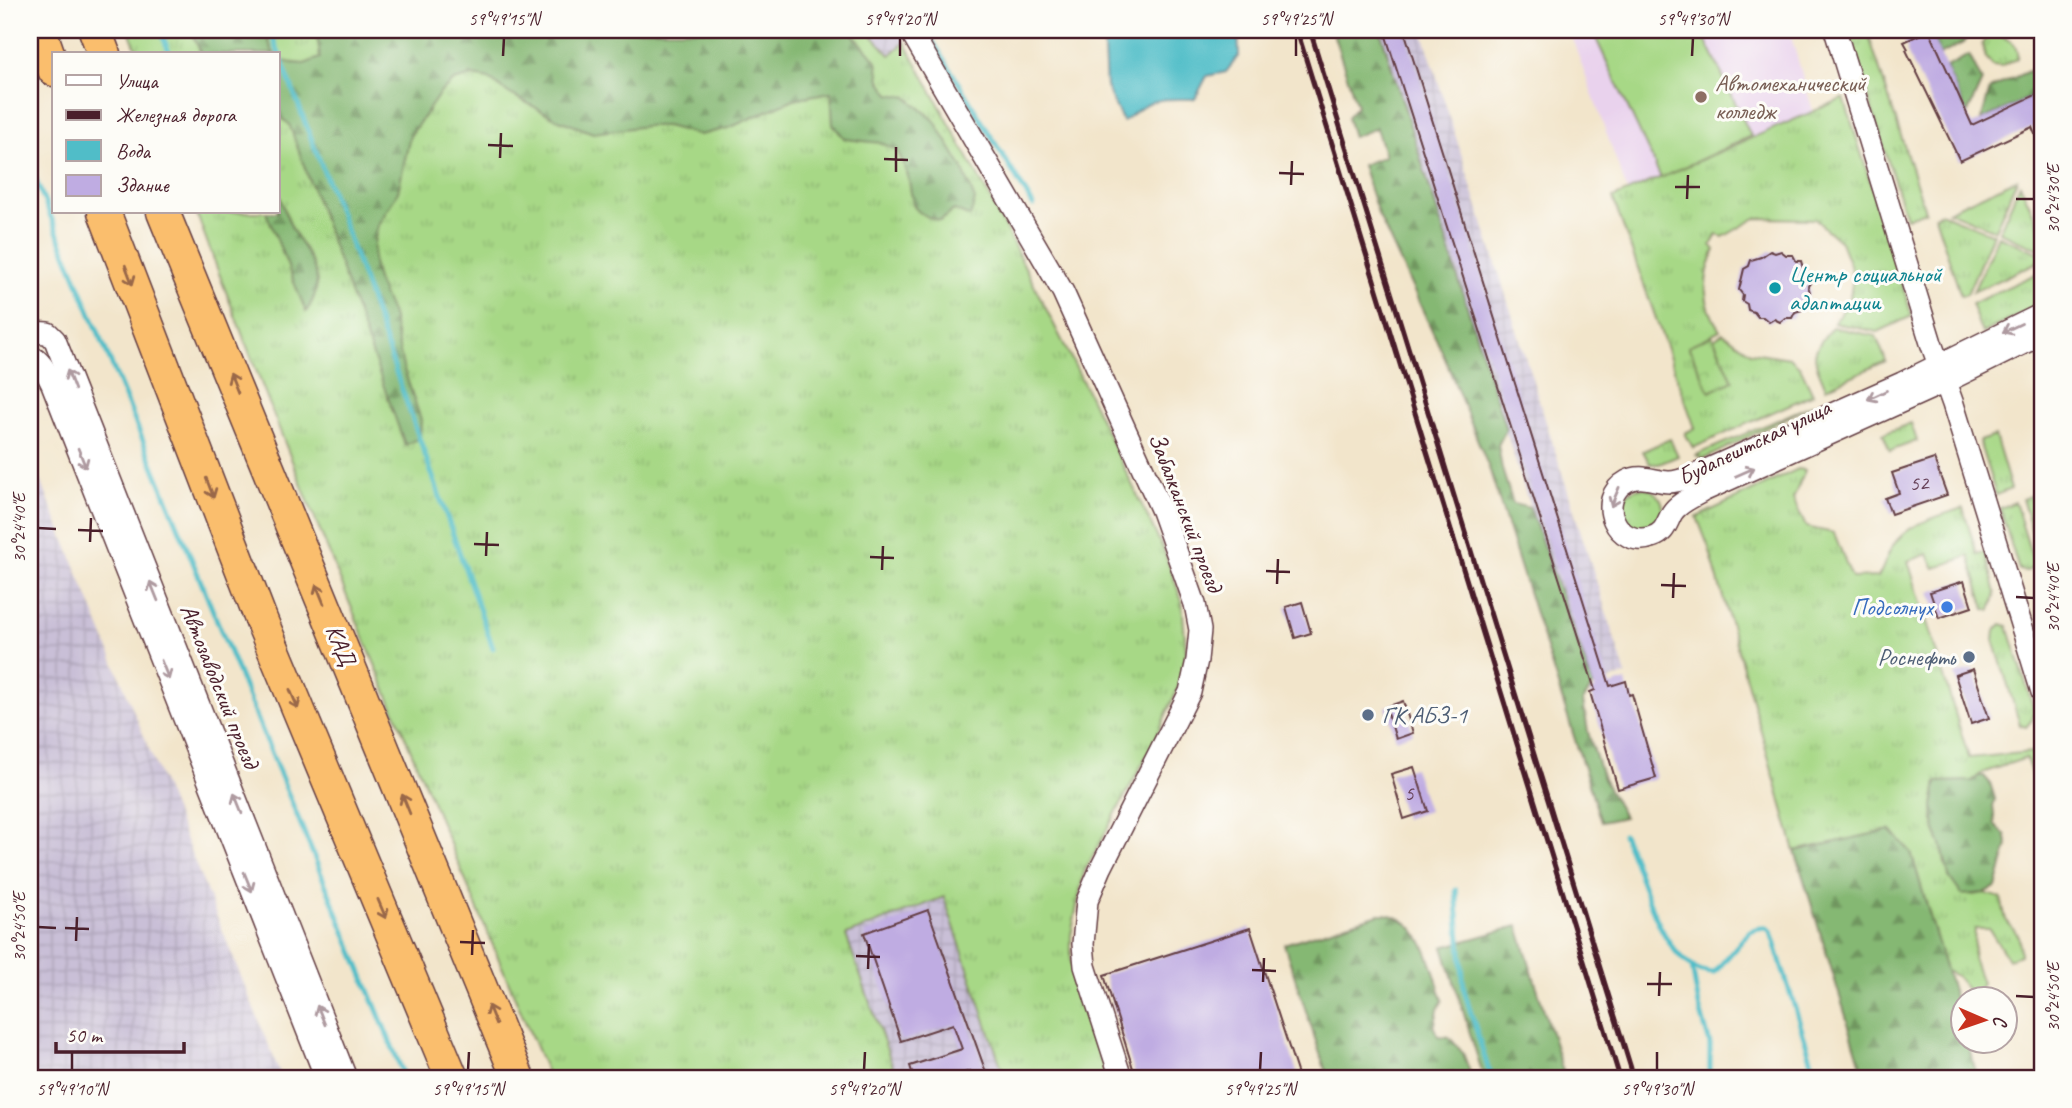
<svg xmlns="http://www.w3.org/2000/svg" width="2072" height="1108" viewBox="0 0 2072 1108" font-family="Caveat,sans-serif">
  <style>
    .built { fill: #e9d2ed }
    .industrial { fill: url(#industrial-grid) }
    .grass { fill: url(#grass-tufts); stroke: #787c58; stroke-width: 2 }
    .forest { fill: url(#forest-firs); stroke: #686c4f; stroke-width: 2 }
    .park { fill: url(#park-crowns); stroke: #787c58; stroke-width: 2 }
    .garden { fill: #a7d886; stroke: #787c58; stroke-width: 2 }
    .water { fill: #50bdc8; stroke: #4d6e7a; stroke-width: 2 }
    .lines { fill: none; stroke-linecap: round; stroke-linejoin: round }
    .stream { stroke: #50bdc8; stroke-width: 5 }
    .building { fill: #bface2 }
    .minor-casing { stroke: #633d43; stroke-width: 24 }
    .highway-casing { stroke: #633d43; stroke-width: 35 }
    .minor { stroke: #fff; stroke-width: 21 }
    .highway { stroke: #fabe6d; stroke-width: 32 }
    .rail { stroke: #4a1f2b; stroke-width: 5 }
    .oneway { stroke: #996749 }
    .oneway2 { stroke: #ae9aa0 }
    .ticks { fill: none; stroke: #4a1f2b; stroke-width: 2.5 }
    .education-dot { fill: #8d6e63; stroke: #fdfcf7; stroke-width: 2.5 }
    .culture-dot { fill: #0f9aa8; stroke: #fdfcf7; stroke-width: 2.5 }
    .shop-dot { fill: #3f7fe0; stroke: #fdfcf7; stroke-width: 2.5 }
    .service-dot { fill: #5c6f8a; stroke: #fdfcf7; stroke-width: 2.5 }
    .labels { text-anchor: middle; stroke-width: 6; stroke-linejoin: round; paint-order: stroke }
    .number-label { font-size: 21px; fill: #674259 }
    .education-label { font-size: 24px; fill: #785e54; stroke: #fdfcf7; text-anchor: start }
    .culture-label { font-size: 24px; fill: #0d838f; stroke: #fdfcf7; text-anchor: start }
    .street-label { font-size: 24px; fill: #4a1f2b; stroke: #fdfcf7 }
    .shop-label { font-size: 24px; fill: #366cbe; stroke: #fdfcf7; text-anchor: end }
    .service-label { font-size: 24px; fill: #4e5e75; stroke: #fdfcf7; text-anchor: end }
    .neatline { fill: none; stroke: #4a1f2b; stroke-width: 2.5 }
    .ticks-label { font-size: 18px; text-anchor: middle; fill: #4a1f2b }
  </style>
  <defs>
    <pattern id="industrial-grid" width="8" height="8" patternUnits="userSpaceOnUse" patternTransform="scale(1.75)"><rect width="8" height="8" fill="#c9bfd7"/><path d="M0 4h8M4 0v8" fill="none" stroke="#aea4b9"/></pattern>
    <pattern id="grass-tufts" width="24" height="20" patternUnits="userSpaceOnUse" patternTransform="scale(1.75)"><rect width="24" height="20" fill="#a7d886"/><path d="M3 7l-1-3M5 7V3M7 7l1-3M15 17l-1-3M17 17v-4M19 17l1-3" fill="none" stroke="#91b974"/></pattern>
    <pattern id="forest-firs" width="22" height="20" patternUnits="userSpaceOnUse" patternTransform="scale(1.75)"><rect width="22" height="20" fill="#85b873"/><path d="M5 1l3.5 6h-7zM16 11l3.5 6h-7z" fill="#6f955f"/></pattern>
    <pattern id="park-crowns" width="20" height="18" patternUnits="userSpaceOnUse" patternTransform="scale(1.75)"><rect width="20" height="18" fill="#a7d886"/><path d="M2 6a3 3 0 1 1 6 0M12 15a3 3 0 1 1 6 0" fill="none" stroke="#91b974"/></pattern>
  </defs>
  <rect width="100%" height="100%" fill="#fdfcf7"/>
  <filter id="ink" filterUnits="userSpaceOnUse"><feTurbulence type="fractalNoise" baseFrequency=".0143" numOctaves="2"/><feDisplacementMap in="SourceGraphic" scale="14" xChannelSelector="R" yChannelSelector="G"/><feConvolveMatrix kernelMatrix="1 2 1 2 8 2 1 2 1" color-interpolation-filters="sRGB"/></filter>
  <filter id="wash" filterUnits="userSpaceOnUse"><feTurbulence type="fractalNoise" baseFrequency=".00686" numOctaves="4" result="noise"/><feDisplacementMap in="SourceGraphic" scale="28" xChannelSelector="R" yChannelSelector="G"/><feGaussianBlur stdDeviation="1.57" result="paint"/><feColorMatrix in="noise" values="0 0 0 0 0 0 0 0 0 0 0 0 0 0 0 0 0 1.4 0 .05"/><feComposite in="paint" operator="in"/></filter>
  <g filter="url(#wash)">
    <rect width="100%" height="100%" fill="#f2e5cb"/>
    <polygon class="built" points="1569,30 1789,30 1829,165 1649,251"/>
    <g class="industrial">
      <polygon points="867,30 897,30 905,42 890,55"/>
      <polygon points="1380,30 1422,30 1626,675 1593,685 1530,508"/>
      <polygon points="30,454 282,1078 30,1078"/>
      <polygon points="945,897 1005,1078 897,1078 846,935"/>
    </g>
    <g class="grass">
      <path d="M129,30H867L890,55L905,42L990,198L1077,370L1163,549L1182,601L1186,652L1182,679L1151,748L1084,872L1071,935V962L1110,1078H1005L944,897L846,935L897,1078H549C428,791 304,504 196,212H278V54H138Z"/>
      <polygon points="1847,30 1867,30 1925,211 1906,218"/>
      <path d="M1997,34C2008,39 2019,44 2017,58L2001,67L1993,66L1986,58L1982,44L1988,35Z"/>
      <path d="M1844,98L1912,316L1878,332L1834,323L1849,302L1853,279L1850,265L1841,242L1815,219L1756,218L1723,237L1717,235L1711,245L1715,250C1702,279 1702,304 1720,330L1711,335L1733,381L1714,339L1723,333L1751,352L1790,358L1800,367L1813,394L1693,448L1685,433L1695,428L1613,198Z"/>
      <polygon points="2017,179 1995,230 1948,211"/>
      <polygon points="2020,184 2042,233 2042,250 1999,232"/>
      <polygon points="1941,213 1993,234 1967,294 1961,296 1935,216"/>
      <polygon points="1998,236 2042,254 2042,260 1973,292"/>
      <polygon points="2042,271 2042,304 1982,333 1971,304"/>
      <path d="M1832,327L1876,336L1886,361L1826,388C1812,354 1809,356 1832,327Z"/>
      <polygon points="1814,404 1704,459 1696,455"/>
      <polygon points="1911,423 1917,441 1890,451 1883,434"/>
      <polygon points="1995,436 2011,489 1996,495 1979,441"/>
      <polygon points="1670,439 1678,456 1659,464 1650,464 1643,451"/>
      <path d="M1798,469L1805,470L1793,499L1806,527L1834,533L1852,578L1878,577C1884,568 1886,557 1892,547C1907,523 1937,517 1963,508L1977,554L1985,552L1996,593L1991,610L1985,609L1969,556L1934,568L1928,554L1908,561L1969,758L2033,752L2042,756V805L2026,758L1982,773L1972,781L1937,782L1933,807L1935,831L1942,847L1945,864L1973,895L1984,893L2001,898L2006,920L2019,936L2020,955L2008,959L1989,929H1975L1973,958L1982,983L1975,997L1956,976L1946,971L1911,852L1890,830L1795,851L1709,548L1697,517Z"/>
      <circle cx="1642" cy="509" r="21"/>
      <polygon points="2042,491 2042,558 2040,559 2022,499"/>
      <polygon points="2015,502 2035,567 2027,571 2019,570 2000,508"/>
      <polygon points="2002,624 2008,626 2034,710 2032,720 2026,727 2020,725 1994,640 1995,631"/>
    </g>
    <g class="forest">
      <polygon points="191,30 264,30 274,54 201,54"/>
      <path d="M313,30H849L877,61L880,80L890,94L907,97L934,120L962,167L975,200L970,217L954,210L940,221C910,212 914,208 909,181C907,170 902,160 897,150L881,143L845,139L833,125L831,92L794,99L729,128L700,135L666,126H646L593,133L559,120L510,94L489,79L472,76L454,81L440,93L410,136L398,192L378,225L374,243L373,263L377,280L392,315L403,367L421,420L420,438L405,445L289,124L278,115V61L304,64L320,58L318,41Z"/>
      <polygon points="1332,30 1380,30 1506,430 1498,445 1502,469 1513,504 1530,508 1593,685 1583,701 1588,732 1603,779 1624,817 1601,822 1490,471 1444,356 1378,214 1362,165 1385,156 1376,128 1353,137 1347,117 1357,106"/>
      <polygon points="1934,30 1972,30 1963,43 1940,55 1929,32"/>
      <polygon points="1969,55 1982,81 1967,114 1946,67"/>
      <polygon points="2037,67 2042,67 2042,92 1981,120 1990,89"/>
      <path d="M278,191C283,205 287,220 294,232C311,262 329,278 306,312L266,212H278Z"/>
      <polygon points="1979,776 1984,776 1990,783 1995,799 1993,806 1995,825 2005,835 2008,845 1996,887 1984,893 1962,895 1949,877 1942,847 1935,831 1933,807 1937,782 1972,781"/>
      <polygon points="1890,830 1911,852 1963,1028 1964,1042 1967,1042 1978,1078 1865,1078 1795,851"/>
      <path d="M1379,914C1423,913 1431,966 1443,1000L1438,1009L1434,1028L1439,1036L1449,1037L1463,1053L1472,1078H1328L1284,944Z"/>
      <polygon points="1518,926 1565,1078 1484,1078 1443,947"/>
    </g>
    <polygon class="park" points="1712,335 1733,381 1710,392 1688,346"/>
    <polygon class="garden" points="1592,30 1701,30 1751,136 1661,178"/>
    <path class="water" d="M1103,30H1238L1239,55L1226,72L1207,76L1195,99C1158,99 1153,96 1123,122L1106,87Z"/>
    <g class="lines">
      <g class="stream">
        <polyline points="160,30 170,54"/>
        <polyline points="270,30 346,230 493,648"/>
        <polyline points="926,30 1033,205"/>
        <polyline points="30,166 405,1078"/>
        <path d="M1623,835C1643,872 1661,973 1714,973L1750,931L1758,928H1767L1771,932L1817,1078"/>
        <polyline points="1456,890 1464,990 1491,1078"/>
        <polyline points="1692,967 1699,1006 1710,1044 1710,1078"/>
      </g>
    </g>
    <g id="blocks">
      <g class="building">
        <polygon points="1384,30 1404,30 1610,686 1626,681 1629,695 1632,694 1656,778 1618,789 1590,692 1595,690"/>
        <polygon points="1929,30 1972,125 2042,92 2042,152 2032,127 1960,161 1906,50 1908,49 1904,42"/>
        <polygon points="1770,251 1775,253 1781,251 1786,255 1793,255 1796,261 1801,261 1803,268 1807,270 1806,276 1811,282 1808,286 1810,292 1807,296 1807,303 1803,304 1802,310 1795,312 1792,318 1785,318 1780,322 1774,319 1769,322 1763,317 1758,317 1754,312 1748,310 1747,304 1742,301 1743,295 1739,290 1744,269 1749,266 1751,260 1761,257"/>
        <polygon points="1934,459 1947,495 1891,514 1885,498 1899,493 1892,473"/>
        <polygon points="1964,581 1972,607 1939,618 1930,592"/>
        <polygon points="1302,602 1311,633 1295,638 1286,607"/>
        <polygon points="1973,669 1989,718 1971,724 1955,675"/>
        <polygon points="1403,701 1413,733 1396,739 1386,707"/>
        <polygon points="1414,767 1428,811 1404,819 1391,774"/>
        <polygon points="928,910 988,1078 973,1078 970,1071 949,1078 914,1078 910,1066 962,1049 953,1024 901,1041 864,933"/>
        <polygon points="1250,928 1299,1078 1136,1078 1104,975"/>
      </g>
    </g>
  </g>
  <g filter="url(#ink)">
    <use href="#blocks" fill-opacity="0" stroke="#633d43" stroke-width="2"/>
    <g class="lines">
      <defs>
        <g id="minor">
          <polyline points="910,30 1063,292 1162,511 1195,604 1200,630 1197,660 1190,692 1101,868 1087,901 1083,944 1085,966 1121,1078"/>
          <polyline points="1835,30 1931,343 1953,404 2042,692"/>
          <path d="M2042,314L1902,383L1695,475C1687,478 1678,482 1669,482C1654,482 1642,473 1627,481C1594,499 1617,550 1652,537C1665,533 1666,524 1672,513C1678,503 1693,497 1703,491L1945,382L2042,334"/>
          <polyline points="30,332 48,333 55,340 346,1078"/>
          <path d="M30,356C42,361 46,372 52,384L326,1078"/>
        </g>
        <g id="highway">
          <polyline points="40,30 54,70"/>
          <polyline points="95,30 104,54"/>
          <polyline points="104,212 262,622 452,1078"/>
          <polyline points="163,212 518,1078"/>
        </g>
      </defs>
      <use href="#minor" class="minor-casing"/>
      <use href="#highway" class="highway-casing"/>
      <use href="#minor" class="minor"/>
      <use href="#highway" class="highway"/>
      <g class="rail">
        <polyline points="1297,30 1620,1078"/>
        <polyline points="1310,30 1634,1078"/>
      </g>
    </g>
    <defs><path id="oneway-shaft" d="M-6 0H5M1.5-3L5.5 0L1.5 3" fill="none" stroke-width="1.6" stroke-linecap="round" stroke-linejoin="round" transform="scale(1.75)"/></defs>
    <g class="oneway">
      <use href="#oneway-shaft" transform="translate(129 275) rotate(69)"/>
      <use href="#oneway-shaft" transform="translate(234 383) rotate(-112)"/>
      <use href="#oneway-shaft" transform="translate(210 488) rotate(69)"/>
      <use href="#oneway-shaft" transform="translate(320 594) rotate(-112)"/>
      <use href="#oneway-shaft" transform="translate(294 699) rotate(67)"/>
      <use href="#oneway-shaft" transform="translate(406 804) rotate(-112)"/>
      <use href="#oneway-shaft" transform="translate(382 909) rotate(67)"/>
      <use href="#oneway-shaft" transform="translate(492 1015) rotate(-112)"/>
    </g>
    <g class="oneway2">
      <use href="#oneway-shaft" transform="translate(2012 328) rotate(155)"/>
      <use href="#oneway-shaft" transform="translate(71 380) rotate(-111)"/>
      <use href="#oneway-shaft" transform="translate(1877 395) rotate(155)"/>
      <use href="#oneway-shaft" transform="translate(82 458) rotate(68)"/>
      <use href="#oneway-shaft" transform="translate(1745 472) rotate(-24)"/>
      <use href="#oneway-shaft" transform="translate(1615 497) rotate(113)"/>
      <use href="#oneway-shaft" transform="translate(154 591) rotate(-112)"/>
      <use href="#oneway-shaft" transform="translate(165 670) rotate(68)"/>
      <use href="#oneway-shaft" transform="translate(238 803) rotate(-112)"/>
      <use href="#oneway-shaft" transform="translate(248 882) rotate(68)"/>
      <use href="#oneway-shaft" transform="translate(321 1015) rotate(-112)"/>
    </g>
  </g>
  <path class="ticks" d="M503,56L504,38M900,56V38M1296,56V38M1692,56L1693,38M488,145L513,146M500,158L501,133M884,159L908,160M896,172V147M1279,173L1304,174M1291,185L1292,161M1675,187H1700M1687,199L1688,175M2016,199H2034M38,528L56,529M78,530L103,531M90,542L91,518M474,544L499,545M486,556L487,532M870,557L894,558M882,570L883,546M1266,571L1290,572M1277,584L1278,559M1661,585L1686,586M2016,597L2034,598M1673,598L1674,573M38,927L56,928M65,928L89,929M76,941L77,917M460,942L485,943M472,955L473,930M856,956L880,957M868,969L869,944M1252,970L1276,971M1263,982L1264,958M1647,984H1672M1659,996L1660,972M2016,996L2034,997M72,1070V1052M468,1070L469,1052M864,1070L865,1052M1260,1070L1261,1052M1657,1070V1052"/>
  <circle class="education-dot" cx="1701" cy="97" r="7"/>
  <circle class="culture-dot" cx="1775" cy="288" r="7"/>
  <circle class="shop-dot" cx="1947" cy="607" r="7"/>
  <g class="service-dot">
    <circle cx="1969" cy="657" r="7"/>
    <circle cx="1368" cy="715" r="7"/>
  </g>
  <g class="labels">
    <g class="number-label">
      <text x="1919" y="490">52</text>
      <text x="1409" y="800">5</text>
    </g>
    <g class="education-label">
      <text x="1715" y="91">Автомеханический<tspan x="1715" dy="28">колледж</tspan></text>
    </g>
    <g class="culture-label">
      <text x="1789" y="282">Центр социальной<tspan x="1789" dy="28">адаптации</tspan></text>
    </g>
    <g class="street-label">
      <text transform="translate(1754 442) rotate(-26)" y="8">Будапештская улица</text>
      <text transform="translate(1186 512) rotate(69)" y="8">Забалканский проезд</text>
      <text transform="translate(341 645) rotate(68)" y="8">КАД</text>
      <text transform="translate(220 686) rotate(68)" y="8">Автозаводский проезд</text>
    </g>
    <g class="shop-label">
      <text x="1933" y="615">Подсолнух</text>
    </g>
    <g class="service-label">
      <text x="1955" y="665">Роснефть</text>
      <text x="1382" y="723" text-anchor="start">ГК АБЗ-1</text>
    </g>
  </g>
  <rect width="2072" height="1108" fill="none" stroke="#fdfcf7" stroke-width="77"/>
  <rect x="52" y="52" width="228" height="161" fill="#fdfcf7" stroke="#b5a4a5" stroke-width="2"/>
  <rect x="66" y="75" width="35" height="10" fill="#ffffff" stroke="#b5a4a5" stroke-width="2"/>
  <text x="116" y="88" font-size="21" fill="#4a1f2b">Улица</text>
  <rect x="66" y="110" width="35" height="10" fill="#4a1f2b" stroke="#b5a4a5" stroke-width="2"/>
  <text x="116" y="122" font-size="21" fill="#4a1f2b">Железная дорога</text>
  <rect x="66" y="140" width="35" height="21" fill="#50bdc8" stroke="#b5a4a5" stroke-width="2"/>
  <text x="116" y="158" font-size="21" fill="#4a1f2b">Вода</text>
  <rect x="66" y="175" width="35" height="21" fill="#bface2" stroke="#b5a4a5" stroke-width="2"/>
  <text x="116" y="192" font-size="21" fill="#4a1f2b">Здание</text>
  <g transform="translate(1984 1020) rotate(92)"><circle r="33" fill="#fdfcf7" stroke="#b5a4a5" stroke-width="2"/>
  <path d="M0-5L12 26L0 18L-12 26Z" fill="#c8321e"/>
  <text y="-10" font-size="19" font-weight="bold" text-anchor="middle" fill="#4a1f2b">С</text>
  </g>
  <path d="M56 1042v10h128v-10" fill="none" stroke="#4a1f2b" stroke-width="3.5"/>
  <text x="66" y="1042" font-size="21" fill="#4a1f2b" stroke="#fdfcf7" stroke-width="5" paint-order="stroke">50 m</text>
  <rect x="38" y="38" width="1996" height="1032" class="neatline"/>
  <g class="ticks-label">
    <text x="504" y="25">59°49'15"N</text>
    <text x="900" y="25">59°49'20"N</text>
    <text x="1296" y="25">59°49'25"N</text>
    <text x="1693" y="25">59°49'30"N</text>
    <text transform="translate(2053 199) rotate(-90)" y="6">30°24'30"E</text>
    <text transform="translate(19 528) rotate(-90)" y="6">30°24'40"E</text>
    <text transform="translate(2053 598) rotate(-90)" y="6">30°24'40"E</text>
    <text transform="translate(19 927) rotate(-90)" y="6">30°24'50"E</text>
    <text transform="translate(2053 997) rotate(-90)" y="6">30°24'50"E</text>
    <text x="72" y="1095">59°49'10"N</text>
    <text x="468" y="1095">59°49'15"N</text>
    <text x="864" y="1095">59°49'20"N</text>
    <text x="1260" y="1095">59°49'25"N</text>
    <text x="1657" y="1095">59°49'30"N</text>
  </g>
</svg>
